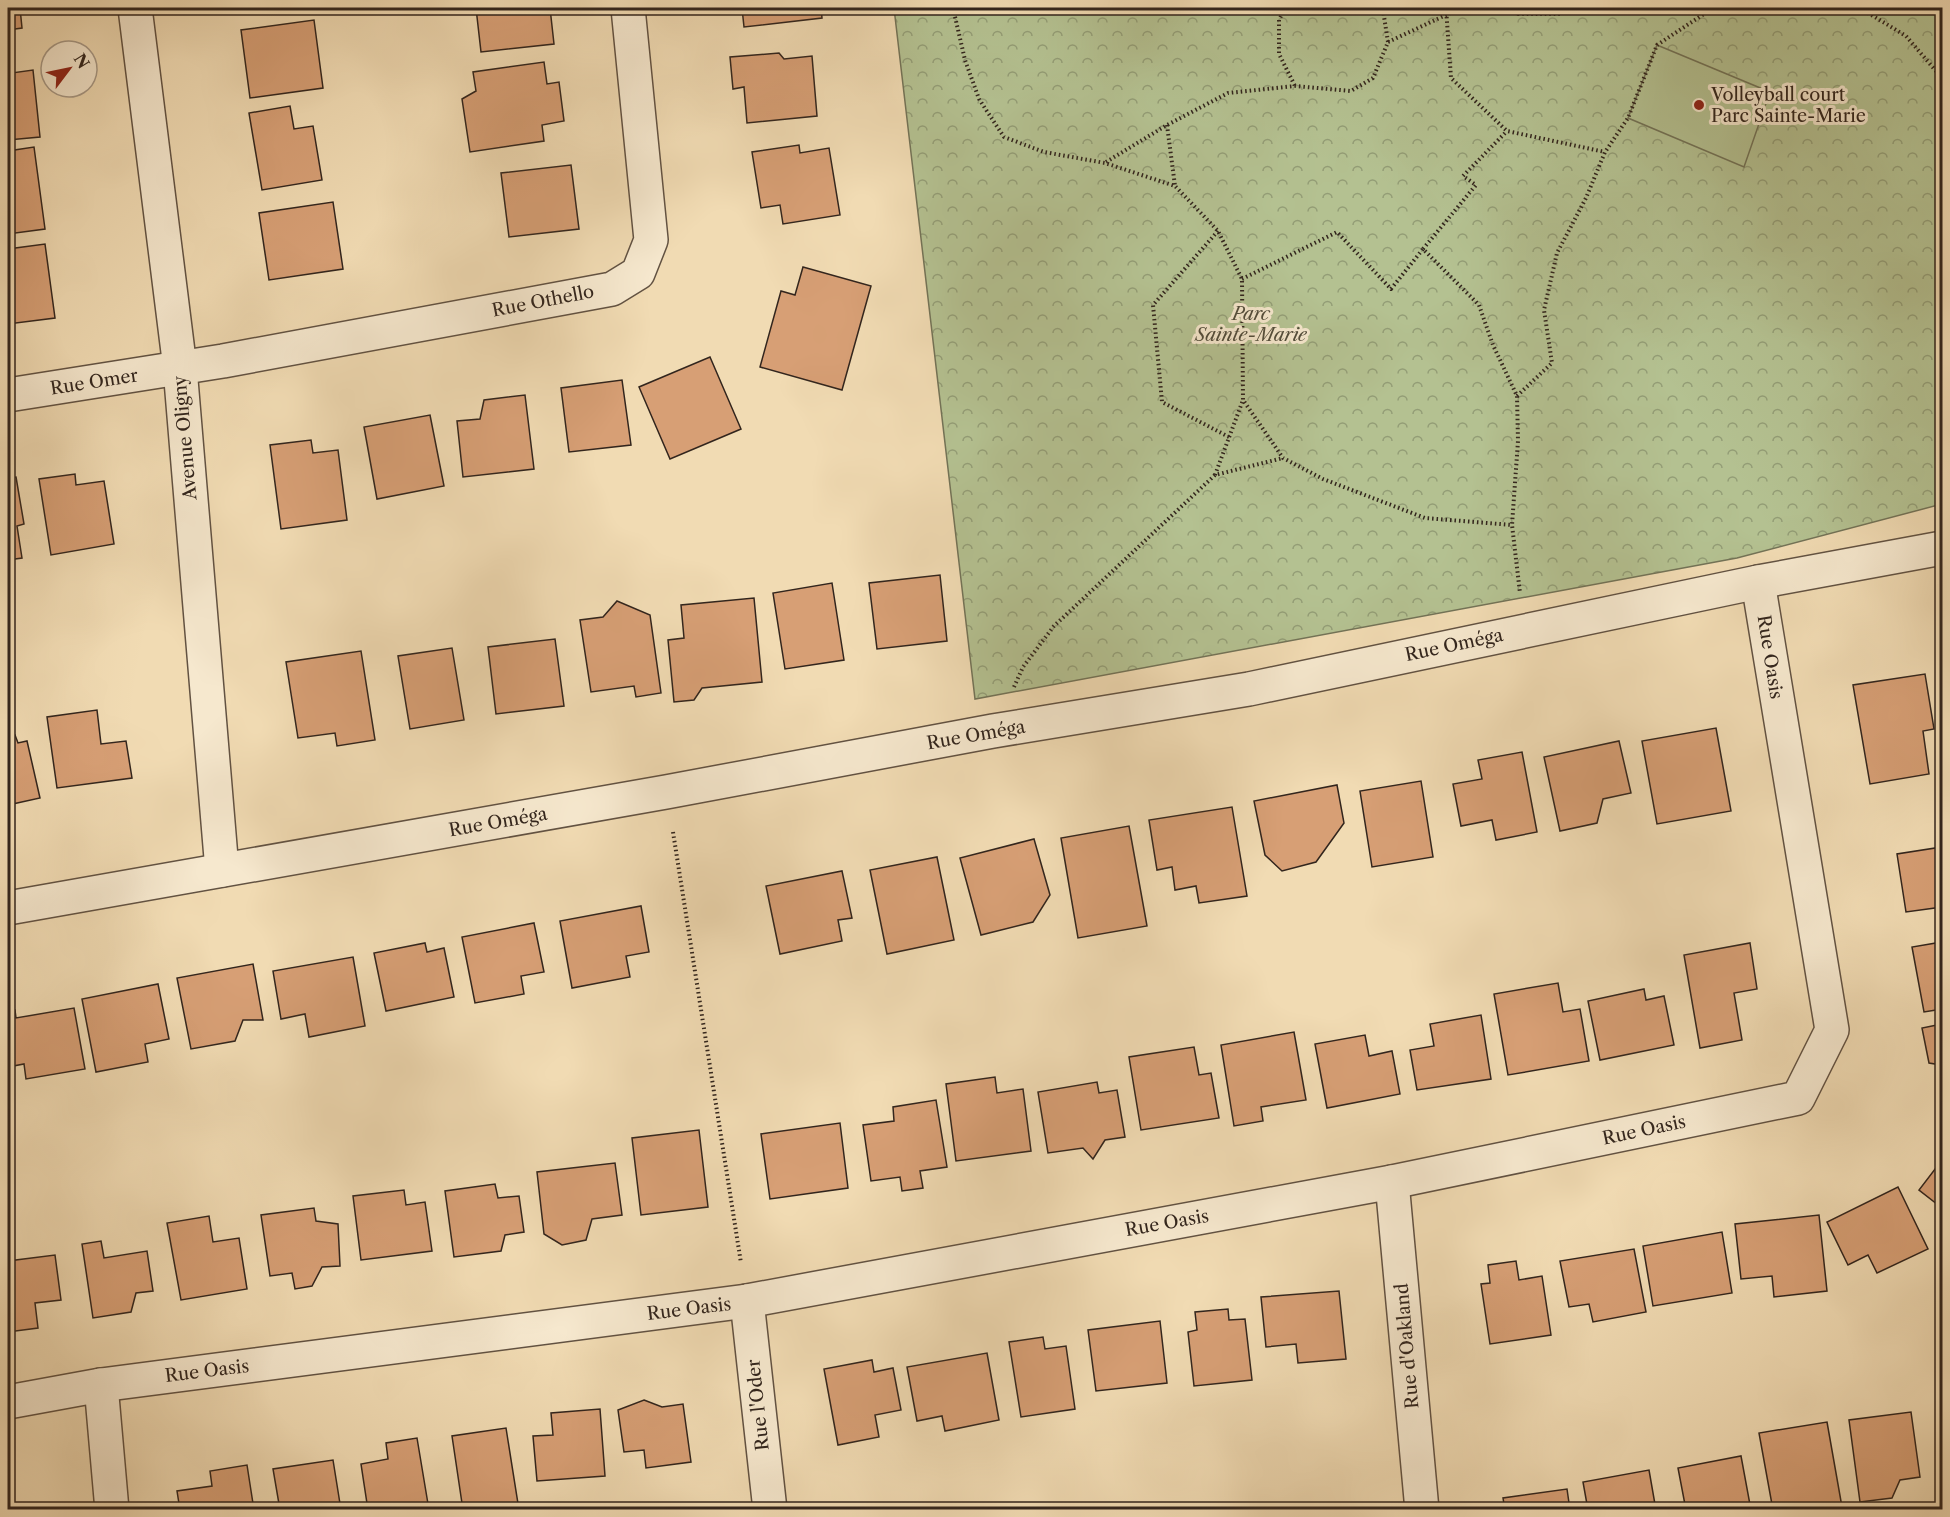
<svg xmlns="http://www.w3.org/2000/svg" width="1950" height="1517" viewBox="0 0 1950 1517" font-family="'Libre Caslon Text',serif">
  <style>
    .forest { fill: url(#forest-crowns); stroke: #737357; stroke-width: 1.5 }
    .garden { fill: #b4c191; stroke: #737357; stroke-width: 1.5 }
    .building { fill: #d79f75; stroke: #32251d; stroke-width: 1.5 }
    .lines { fill: none; stroke-linecap: round; stroke-linejoin: round }
    .minor-casing { stroke: #625242; stroke-width: 36 }
    .path { stroke: #32251d; stroke-width: 4; stroke-dasharray: 1.5 3; stroke-linecap: butt }
    .minor { stroke: #f6e8ce; stroke-width: 33 }
    .poi-dot { fill: #8f2418; stroke: #f6e8ce; stroke-width: 2 }
    .labels { text-anchor: middle; stroke-width: 6; stroke-linejoin: round; paint-order: stroke }
    .poi-label { font-size: 18px; fill: #32251d; stroke: #f6e8ce; text-anchor: start }
    .street-label { font-size: 18px; fill: #32251d; stroke: #f6e8ce }
    .park-label { font-size: 18px; font-style: italic; fill: #524c3a; stroke: #f6e8ce }
  </style>
  <defs>
    <pattern id="forest-crowns" width="20" height="18" patternUnits="userSpaceOnUse" patternTransform="scale(1.5)"><rect width="20" height="18" fill="#b4c191"/><path d="M2 6a3 3 0 1 1 6 0M12 15a3 3 0 1 1 6 0" fill="none" stroke="#939d76"/></pattern>
  </defs>
  <rect width="100%" height="100%" fill="#f1dbb3"/>
  <filter id="stains"><feTurbulence type="fractalNoise" baseFrequency=".00333" numOctaves="4"/><feColorMatrix values="0 0 0 0 .2 0 0 0 0 .09 0 0 0 0 .02 0 0 0 .5 -.17"/></filter>
  <radialGradient id="worn" r=".72"><stop offset=".6" stop-color="#630" stop-opacity="0"/><stop offset="1" stop-color="#630" stop-opacity=".3"/></radialGradient>
  <polygon class="forest" points="894,8 1942,8 1942,504 1737,558 975,699"/>
  <polygon class="garden" points="1657,45 1770,92 1744,167 1628,118"/>
  <g class="building">
    <polygon points="8,8 20,8 22,28 8,30"/>
    <polygon points="476,8 550,8 554,44 481,52"/>
    <polygon points="742,8 821,8 822,18 744,27"/>
    <polygon points="314,20 323,88 250,98 241,30"/>
    <polygon points="8,49 10,49 12,73 33,70 40,137 8,140"/>
    <polygon points="779,53 784,59 812,56 817,116 747,123 744,87 733,89 730,57"/>
    <polygon points="544,62 547,84 559,82 564,121 542,125 544,141 470,152 462,99 476,91 473,72"/>
    <polygon points="290,106 294,129 313,126 322,180 262,190 249,113"/>
    <polygon points="799,145 800,153 829,148 840,215 783,224 780,205 761,208 752,152"/>
    <polygon points="34,147 45,229 8,234 8,151"/>
    <polygon points="571,165 579,229 509,237 501,173"/>
    <polygon points="333,202 343,269 269,280 259,213"/>
    <polygon points="45,244 55,318 8,324 8,249"/>
    <polygon points="803,267 871,286 842,390 760,367 781,291 795,295"/>
    <polygon points="710,357 741,429 670,459 639,387"/>
    <polygon points="622,380 631,445 569,452 561,388"/>
    <polygon points="525,395 534,469 463,477 457,421 480,419 484,400"/>
    <polygon points="430,415 444,486 377,499 364,427"/>
    <polygon points="311,440 313,453 338,450 347,520 281,529 270,445"/>
    <polygon points="75,474 76,485 104,481 114,544 51,555 39,479"/>
    <polygon points="16,477 24,524 17,526 22,558 8,560 8,478"/>
    <polygon points="940,575 947,641 877,649 869,583"/>
    <polygon points="832,583 844,660 785,669 773,593"/>
    <polygon points="754,598 762,682 702,688 694,700 674,702 668,640 684,638 681,605"/>
    <polygon points="617,601 650,615 661,693 636,697 634,686 591,692 580,620 603,617"/>
    <polygon points="555,639 564,706 496,714 488,647"/>
    <polygon points="452,648 464,720 410,729 398,656"/>
    <polygon points="361,651 375,740 337,746 335,733 298,738 286,662"/>
    <polygon points="1942,662 1942,696 1936,663"/>
    <polygon points="1925,674 1934,729 1923,731 1929,774 1870,784 1853,685"/>
    <polygon points="97,710 101,744 126,741 132,778 57,788 47,717"/>
    <polygon points="1716,728 1731,811 1657,824 1642,741"/>
    <polygon points="15,735 18,743 27,741 40,798 8,805 8,737"/>
    <polygon points="1619,741 1631,793 1603,799 1597,823 1560,831 1544,757"/>
    <polygon points="1522,752 1537,832 1496,840 1492,820 1461,826 1453,784 1482,779 1478,760"/>
    <polygon points="1421,781 1433,857 1372,867 1360,791"/>
    <polygon points="1337,785 1344,823 1316,862 1282,871 1265,855 1254,801"/>
    <polygon points="1232,807 1247,896 1199,903 1196,886 1175,890 1172,867 1157,870 1149,820"/>
    <polygon points="1129,826 1147,926 1078,938 1061,838"/>
    <polygon points="1034,839 1050,895 1033,922 981,935 960,858"/>
    <polygon points="1942,847 1942,907 1906,912 1897,854"/>
    <polygon points="937,857 954,940 887,954 870,870"/>
    <polygon points="842,871 852,918 838,920 842,941 780,954 766,886"/>
    <polygon points="641,906 649,952 626,956 630,977 572,988 560,921"/>
    <polygon points="534,923 544,972 521,976 524,994 475,1003 462,937"/>
    <polygon points="1942,942 1942,1009 1924,1012 1912,947"/>
    <polygon points="425,943 427,952 444,948 454,997 386,1011 374,953"/>
    <polygon points="1750,943 1757,989 1734,993 1742,1040 1700,1048 1684,955"/>
    <polygon points="353,957 365,1026 309,1037 305,1014 281,1019 273,971"/>
    <polygon points="253,964 263,1020 243,1020 235,1041 191,1049 177,978"/>
    <polygon points="1558,983 1563,1012 1580,1009 1589,1061 1508,1075 1494,994"/>
    <polygon points="158,984 169,1039 145,1044 148,1062 96,1072 82,999"/>
    <polygon points="1644,989 1646,1000 1664,996 1674,1045 1600,1060 1588,1001"/>
    <polygon points="74,1008 85,1069 26,1079 24,1064 8,1067 8,1011 15,1010 16,1018"/>
    <polygon points="1481,1015 1491,1079 1417,1090 1410,1050 1434,1046 1430,1024"/>
    <polygon points="1942,1024 1942,1074 1941,1065 1929,1063 1922,1028"/>
    <polygon points="1294,1032 1306,1100 1261,1107 1263,1121 1234,1126 1221,1045"/>
    <polygon points="1365,1035 1369,1056 1392,1051 1400,1094 1327,1108 1315,1044"/>
    <polygon points="1194,1047 1199,1075 1211,1073 1219,1118 1141,1130 1129,1057"/>
    <polygon points="995,1077 997,1093 1023,1089 1031,1151 956,1161 946,1084"/>
    <polygon points="1097,1082 1099,1093 1117,1090 1125,1137 1105,1140 1093,1159 1083,1148 1048,1153 1038,1092"/>
    <polygon points="936,1100 947,1167 920,1171 923,1188 902,1191 900,1177 871,1181 863,1125 894,1121 893,1107"/>
    <polygon points="840,1123 848,1188 770,1199 761,1134"/>
    <polygon points="699,1130 708,1207 641,1215 632,1138"/>
    <polygon points="1942,1160 1942,1208 1919,1190"/>
    <polygon points="615,1163 622,1215 592,1219 586,1240 562,1245 544,1234 537,1172"/>
    <polygon points="495,1184 498,1198 519,1196 524,1232 505,1235 501,1251 454,1257 445,1191"/>
    <polygon points="1898,1187 1928,1249 1877,1273 1868,1255 1848,1265 1827,1222"/>
    <polygon points="404,1190 406,1205 425,1202 432,1251 361,1260 353,1196"/>
    <polygon points="314,1208 316,1221 338,1224 340,1266 322,1267 312,1286 295,1289 292,1273 270,1276 261,1215"/>
    <polygon points="1819,1215 1827,1291 1774,1297 1772,1276 1741,1279 1735,1224"/>
    <polygon points="209,1216 213,1242 239,1238 247,1289 181,1300 167,1223"/>
    <polygon points="1722,1232 1732,1293 1653,1306 1643,1246"/>
    <polygon points="101,1241 104,1258 147,1251 153,1291 136,1293 131,1312 93,1318 82,1244"/>
    <polygon points="1634,1249 1646,1312 1593,1322 1589,1304 1569,1307 1560,1261"/>
    <polygon points="55,1255 61,1300 35,1303 38,1328 8,1332 8,1261"/>
    <polygon points="1516,1261 1519,1280 1542,1276 1551,1335 1490,1344 1481,1284 1490,1283 1488,1265"/>
    <polygon points="1339,1291 1346,1359 1298,1363 1296,1344 1266,1347 1261,1297"/>
    <polygon points="1228,1309 1229,1320 1245,1319 1252,1380 1194,1386 1188,1332 1197,1330 1195,1312"/>
    <polygon points="1160,1321 1167,1383 1096,1391 1088,1330"/>
    <polygon points="1043,1337 1045,1349 1066,1346 1075,1409 1021,1417 1009,1342"/>
    <polygon points="987,1353 999,1420 945,1431 942,1416 917,1421 907,1367"/>
    <polygon points="872,1360 874,1372 893,1368 901,1410 875,1415 879,1437 838,1445 824,1369"/>
    <polygon points="644,1400 662,1407 683,1404 691,1462 646,1468 644,1450 624,1452 618,1410"/>
    <polygon points="600,1409 605,1476 537,1481 533,1436 553,1435 551,1413"/>
    <polygon points="1911,1412 1920,1477 1900,1480 1892,1498 1860,1502 1849,1420"/>
    <polygon points="1827,1422 1842,1507 1826,1510 1773,1510 1759,1433"/>
    <polygon points="506,1428 519,1510 463,1510 452,1436"/>
    <polygon points="417,1438 429,1510 368,1510 361,1464 388,1459 386,1443"/>
    <polygon points="1741,1456 1751,1510 1686,1510 1678,1468"/>
    <polygon points="333,1460 341,1510 280,1510 273,1469"/>
    <polygon points="247,1465 254,1510 180,1510 177,1491 212,1486 210,1471"/>
    <polygon points="1649,1470 1656,1510 1588,1510 1583,1482"/>
    <polygon points="1567,1489 1570,1510 1505,1510 1503,1498"/>
  </g>
  <g class="lines">
    <defs>
      <g id="minor">
        <polyline points="135,8 180,368 222,870"/>
        <polyline points="8,395 223,361 612,289 638,273 651,240 628,8"/>
        <polyline points="8,908 666,792 993,731 1249,689 1758,582 1942,548"/>
        <polyline points="1392,1182 1422,1510"/>
        <polyline points="747,1301 770,1510"/>
        <polyline points="101,1385 112,1510"/>
        <polyline points="8,1402 101,1385 747,1301 1392,1182 1798,1098 1832,1030 1758,582"/>
      </g>
    </defs>
    <use href="#minor" class="minor-casing"/>
    <g class="path">
      <polyline points="953,8 965,60 979,99 1004,137 1044,152 1105,163 1175,186 1218,231 1242,279 1243,400 1283,458 1323,479 1425,518 1512,525"/>
      <polyline points="1285,8 1279,20 1279,54 1295,86"/>
      <polyline points="1446,8 1451,78 1507,131 1605,152"/>
      <polyline points="1511,8 1518,14 1562,14 1565,8"/>
      <polyline points="1860,8 1906,36 1942,78"/>
      <polyline points="1388,42 1461,8"/>
      <polyline points="1167,125 1175,186"/>
      <polyline points="1106,162 1167,125 1228,93 1295,86 1351,91 1373,78 1388,42 1383,10 1380,8"/>
      <polyline points="1218,231 1153,305 1162,402 1229,437"/>
      <polyline points="1423,249 1476,185 1463,176 1507,131"/>
      <polyline points="1242,279 1337,232 1391,289 1423,249 1479,305 1493,345 1517,396 1518,441 1512,525 1520,593"/>
      <polyline points="1517,396 1552,363 1544,310 1557,253 1586,198 1605,152 1628,118 1657,45 1713,8"/>
      <polyline points="1215,475 1243,400"/>
      <polyline points="1014,687 1023,667 1054,626 1215,475 1283,458"/>
      <polyline points="673,832 741,1263"/>
    </g>
    <use href="#minor" class="minor"/>
  </g>
  <circle class="poi-dot" cx="1699" cy="105" r="6"/>
  <g class="labels">
    <g class="poi-label">
      <text x="1711" y="101">Volleyball court<tspan x="1711" dy="21">Parc Sainte-Marie</tspan></text>
    </g>
    <g class="street-label">
      <text transform="translate(543 301) rotate(-11)" y="6">Rue Othello</text>
      <text transform="translate(94 382) rotate(-9)" y="6">Rue Omer</text>
      <text transform="translate(185 438) rotate(-95)" y="6">Avenue Oligny</text>
      <text transform="translate(1454 645) rotate(-12)" y="6">Rue Oméga</text>
      <text transform="translate(1770 657) rotate(81)" y="6">Rue Oasis</text>
      <text transform="translate(976 735) rotate(-10)" y="6">Rue Oméga</text>
      <text transform="translate(498 822) rotate(-10)" y="6">Rue Oméga</text>
      <text transform="translate(1644 1130) rotate(-12)" y="6">Rue Oasis</text>
      <text transform="translate(1167 1223) rotate(-10)" y="6">Rue Oasis</text>
      <text transform="translate(689 1309) rotate(-7)" y="6">Rue Oasis</text>
      <text transform="translate(1407 1346) rotate(-95)" y="6">Rue d'Oakland</text>
      <text transform="translate(207 1371) rotate(-7)" y="6">Rue Oasis</text>
      <text transform="translate(758 1405) rotate(-96)" y="6">Rue l'Oder</text>
    </g>
    <g class="park-label">
      <text x="1251" y="320">Parc<tspan x="1251" dy="21">Sainte-Marie</tspan></text>
    </g>
  </g>
  <rect width="1950" height="1517" fill="none" stroke="#f1dbb3" stroke-width="30"/>
  <rect x="9" y="9" width="1932" height="1499" fill="none" stroke="#32251d" stroke-width="3"/>
  <rect x="15" y="15" width="1920" height="1487" fill="none" stroke="#32251d" stroke-width="1.5"/>
  <g transform="translate(69 69) rotate(58)"><circle r="28" fill="#f6e8ce" stroke="#a89a87" stroke-width="1.5"/>
  <path d="M0-4.5L10 22L0 15L-10 22Z" fill="#8f2418"/>
  <text y="-9" font-size="16" font-weight="bold" text-anchor="middle" fill="#32251d">N</text>
  </g>
  <rect width="100%" height="100%" filter="url(#stains)"/>
  <rect width="100%" height="100%" fill="url(#worn)"/>
</svg>
